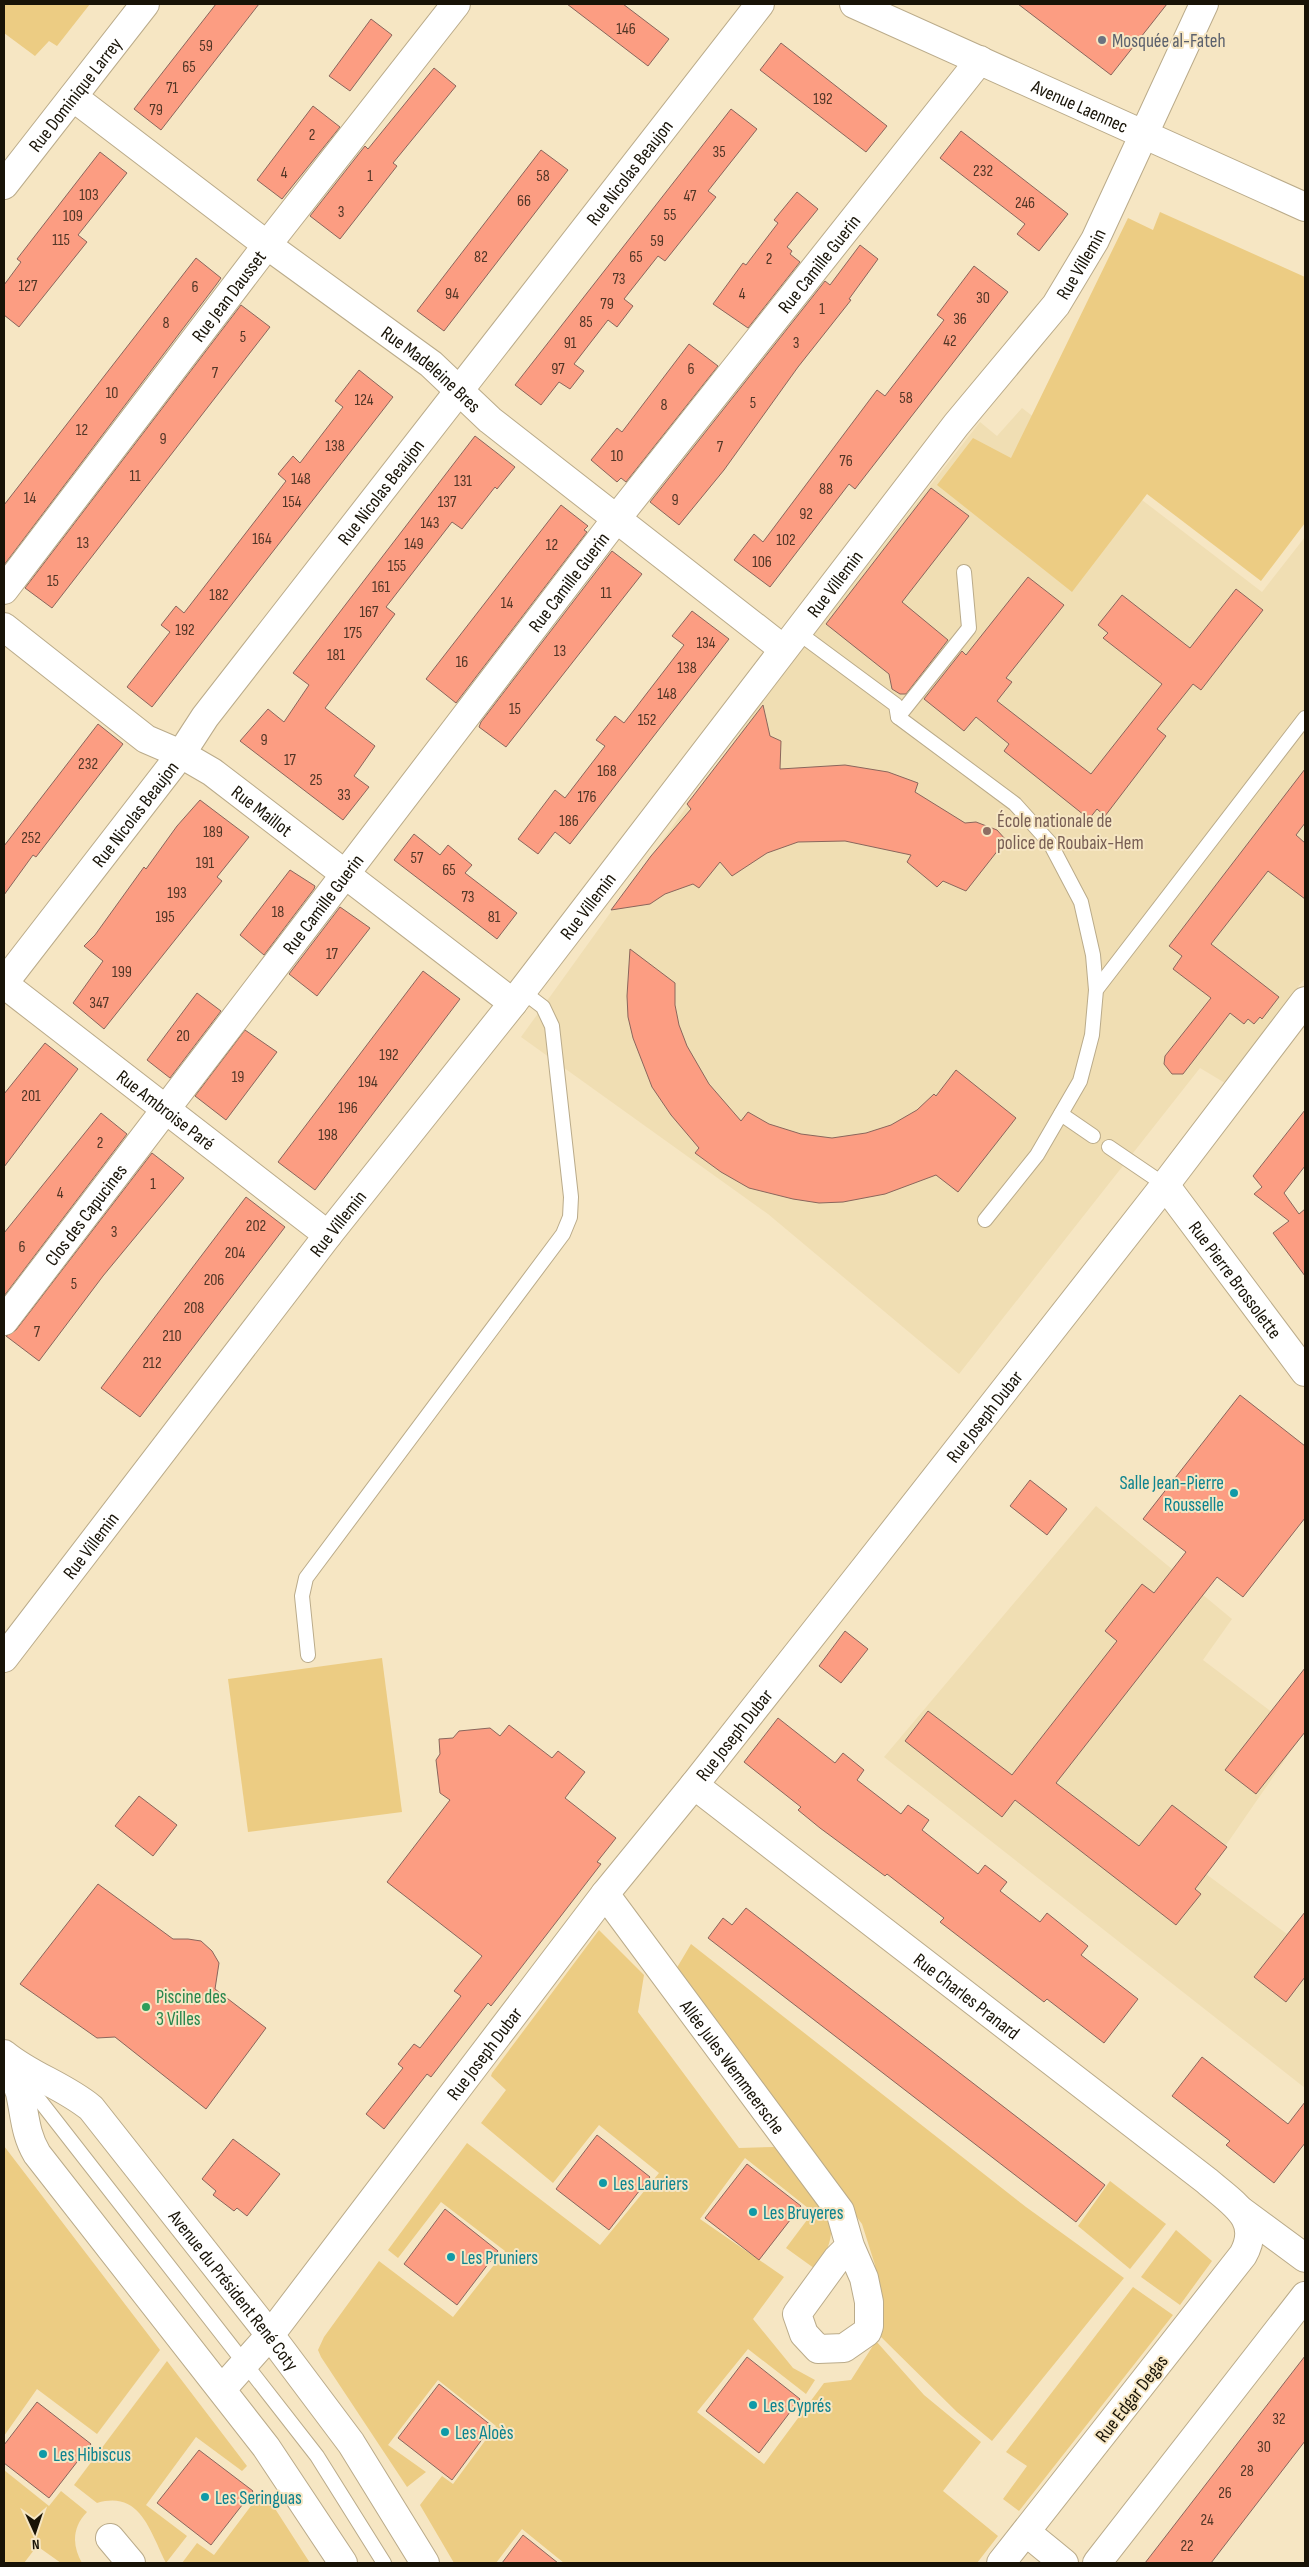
<svg xmlns="http://www.w3.org/2000/svg" width="1309" height="2567" viewBox="0 0 1309 2567" font-family="'Sofia Sans Condensed',sans-serif">
  <style>
    .built { fill: #f0deb3 }
    .green { fill: #eccc83 }
    .building { fill: #fc9d82; stroke: #8a665c }
    .lines { fill: none; stroke-linecap: round; stroke-linejoin: round }
    .lane-casing { stroke: #baab8a; stroke-width: 16 }
    .street-casing { stroke: #baab8a; stroke-width: 30 }
    .lane { stroke: #fff; stroke-width: 14 }
    .street { stroke: #fff; stroke-width: 28 }
    .worship-dot { fill: #6b7280; stroke: #f6e6c3; stroke-width: 2 }
    .education-dot { fill: #8d6e63; stroke: #f6e6c3; stroke-width: 2 }
    .culture-dot { fill: #0f9aa8; stroke: #f6e6c3; stroke-width: 2 }
    .leisure-dot { fill: #2e9e5b; stroke: #f6e6c3; stroke-width: 2 }
    .labels { text-anchor: middle; stroke-width: 4; stroke-linejoin: round; paint-order: stroke }
    .number-label { font-size: 16px; fill: #513626 }
    .worship-label { font-size: 19px; fill: #5b616d; stroke: #f6e6c3; text-anchor: start }
    .street-label { font-size: 19px; fill: #181307; stroke: #f6e6c3 }
    .education-label { font-size: 19px; fill: #785e54; stroke: #f6e6c3; text-anchor: start }
    .culture-label { font-size: 19px; fill: #0d838f; stroke: #f6e6c3; text-anchor: start }
    .leisure-label { font-size: 19px; fill: #27864d; stroke: #f6e6c3; text-anchor: start }
  </style>
  <rect width="100%" height="100%" fill="#f6e6c3"/>
  <g class="built">
    <polygon points="1022,408 1262,592 1305,537 1305,978 1225,1083 1200,1068 959,1374 768,1214 521,1037 775,684 980,422 997,436"/>
    <polygon points="1096,1506 1232,1619 1203,1660 1302,1735 1206,1874 1287,1934 1305,1912 1305,2088 884,1757"/>
  </g>
  <g class="green">
    <polygon points="4,4 90,4 57,46 49,41 35,56 4,33"/>
    <polygon points="1160,212 1305,277 1305,523 1261,581 1147,494 1072,592 937,485 973,438 1011,458 1128,218 1153,230"/>
    <polygon points="382,1658 402,1812 248,1832 228,1679"/>
    <path d="M599,1930L644,1975L638,2012L739,2148L774,2147C793,2168 833,2205 831,2234C830,2246 822,2260 818,2271L786,2248L813,2212L745,2158L700,2219L784,2277L753,2319L793,2368L815,2380L806,2394L748,2349L697,2412L764,2464L824,2383L851,2380L876,2341L924,2395L981,2442L943,2491L998,2536L977,2563H564L522,2529L496,2563H454L420,2505L442,2476L453,2484L496,2426L438,2380L388,2445L426,2472L407,2487L321,2357L318,2350L324,2337L379,2261L453,2317L505,2251L441,2202L398,2258L388,2250L467,2143L600,2245L659,2173L599,2125L553,2183L481,2123L506,2090L491,2076L492,2073Z"/>
    <polygon points="691,1944 1026,2207 1124,2278 992,2441 957,2412 877,2333 880,2305 875,2265 862,2224 675,1971"/>
    <polygon points="4,2146 160,2350 97,2434 37,2389 4,2436"/>
    <polygon points="1110,2181 1166,2224 1130,2269 1078,2226"/>
    <polygon points="1176,2230 1212,2261 1180,2305 1141,2277"/>
    <polygon points="1133,2287 1173,2315 1019,2511 1003,2499 1027,2466 1006,2452"/>
    <path d="M167,2361L247,2466L242,2471L196,2437L146,2505L187,2536L166,2563C150,2532 141,2490 97,2503L74,2485Z"/>
    <path d="M4,2470L49,2506L61,2491L87,2512C72,2527 72,2546 82,2563H61L37,2546L24,2563H4Z"/>
    <polygon points="263,2490 310,2563 182,2563 197,2543 214,2555"/>
  </g>
  <g class="building">
    <polygon points="216,4 259,4 161,130 134,109"/>
    <polygon points="567,4 623,4 669,39 648,66"/>
    <polygon points="1018,4 1167,4 1111,75"/>
    <polygon points="371,19 392,35 350,91 329,76"/>
    <polygon points="781,43 887,126 866,152 760,70"/>
    <polygon points="434,68 456,86 393,163 397,166 340,239 310,216 365,146 368,149"/>
    <polygon points="313,106 340,127 282,199 257,180"/>
    <polygon points="731,109 757,129 708,191 716,197 665,261 658,256 624,299 633,306 617,327 608,320 574,364 584,371 570,389 559,382 541,405 515,385"/>
    <polygon points="961,131 1068,214 1039,251 1017,234 1025,224 940,158"/>
    <polygon points="541,150 568,170 444,331 417,311"/>
    <polygon points="100,152 127,173 78,235 87,242 19,327 4,315 4,285 21,262 17,259"/>
    <polygon points="797,192 818,209 787,247 792,251 790,254 800,262 748,328 713,304 743,263 746,265 778,223 774,220"/>
    <polygon points="860,245 878,259 849,299 851,300 798,367 724,470 679,525 650,502 825,281 830,285"/>
    <polygon points="196,258 221,278 216,285 4,565 4,505"/>
    <polygon points="974,266 1008,292 855,489 849,484 770,587 734,560 754,534 763,542 877,390 885,396 944,320 937,315"/>
    <polygon points="241,305 270,327 52,608 25,588"/>
    <polygon points="689,344 718,366 626,482 621,478 617,482 591,460 617,428 622,432"/>
    <polygon points="359,370 393,397 152,707 127,687 170,632 161,625 176,606 184,613 286,481 278,474 293,456 300,463 343,407 335,401"/>
    <polygon points="475,436 515,467 497,489 495,487 462,529 452,522 386,607 395,614 325,708 375,746 354,776 369,787 343,820 240,741 268,709 284,722 309,685 293,673"/>
    <polygon points="931,488 969,516 902,602 948,640 906,694 900,694 892,689 889,674 826,624"/>
    <polygon points="561,505 588,526 584,530 587,532 456,703 426,679"/>
    <polygon points="612,551 642,574 506,747 479,727 481,722"/>
    <polygon points="1028,577 1064,605 1006,678 1012,682 997,701 1091,774 1162,684 1103,638 1108,633 1098,625 1122,595 1190,648 1236,589 1263,610 1201,690 1193,684 1157,729 1166,736 1105,816 1097,809 1089,819 1004,751 1009,744 976,717 964,731 924,699 962,651 966,655"/>
    <polygon points="692,611 729,639 570,844 555,832 538,854 518,839 555,790 565,798 605,746 596,740 615,716 624,723 684,645 672,636"/>
    <polygon points="763,705 770,736 781,741 780,769 845,765 888,772 918,783 915,792 965,823 976,822 997,830 1006,840 966,891 943,881 937,887 907,862 911,855 845,841 798,842 767,853 732,876 720,862 699,888 693,884 665,894 650,904 611,910 651,856 691,809 687,804"/>
    <polygon points="98,724 123,744 36,857 33,855 4,895 4,846"/>
    <polygon points="1305,769 1305,823 1296,835 1305,843 1305,899 1268,871 1211,944 1279,997 1262,1019 1260,1017 1254,1024 1248,1019 1244,1024 1230,1013 1183,1074 1172,1074 1164,1064 1165,1056 1211,998 1173,969 1182,956 1169,946"/>
    <polygon points="200,800 249,837 217,877 222,881 104,1029 73,1003 103,961 84,946 95,935 144,867 146,869 177,826"/>
    <polygon points="414,834 440,855 448,845 472,865 465,873 517,913 497,939 394,860"/>
    <polygon points="290,870 315,886 314,889 264,955 240,935"/>
    <polygon points="340,907 370,928 317,996 289,974"/>
    <polygon points="630,949 675,983 675,1005 679,1025 687,1046 709,1084 741,1121 748,1112 769,1124 801,1134 832,1138 866,1133 891,1125 917,1110 934,1094 936,1096 956,1070 1016,1118 958,1192 936,1175 885,1194 843,1202 819,1203 793,1199 749,1188 721,1172 695,1153 699,1148 671,1115 652,1087 633,1038 628,1017 627,996"/>
    <polygon points="423,971 460,999 315,1190 278,1162"/>
    <polygon points="197,993 221,1011 170,1078 147,1060"/>
    <polygon points="245,1030 277,1052 226,1120 195,1096"/>
    <polygon points="45,1043 78,1069 4,1167 4,1094"/>
    <polygon points="1305,1110 1305,1166 1284,1193 1299,1214 1305,1209 1305,1276 1273,1233 1289,1221 1254,1194 1262,1187 1253,1176"/>
    <polygon points="101,1113 127,1134 4,1296 4,1233"/>
    <polygon points="152,1153 184,1178 103,1276 39,1361 6,1336 16,1330"/>
    <polygon points="246,1197 285,1227 140,1417 101,1388"/>
    <polygon points="1240,1395 1305,1446 1305,1518 1243,1597 1217,1577 1056,1783 1139,1846 1172,1805 1227,1847 1195,1889 1201,1894 1176,1925 1015,1800 1002,1817 905,1741 928,1711 1012,1775 1117,1641 1105,1631 1142,1584 1154,1593 1186,1552 1143,1519"/>
    <polygon points="1030,1480 1067,1509 1047,1535 1010,1506"/>
    <polygon points="845,1631 868,1649 841,1683 819,1666"/>
    <polygon points="1305,1668 1305,1732 1256,1794 1225,1770"/>
    <polygon points="778,1718 835,1763 843,1753 864,1770 857,1780 901,1814 908,1805 929,1820 922,1830 978,1874 985,1865 1007,1882 1000,1891 1040,1922 1047,1913 1088,1946 1081,1955 1138,1999 1104,2043 1047,1999 1044,2002 940,1922 944,1918 887,1874 885,1876 820,1828 798,1810 801,1807 744,1762"/>
    <polygon points="509,1725 552,1758 558,1751 585,1772 565,1798 616,1838 597,1862 601,1864 503,1991 491,2006 488,2003 431,2077 427,2074 384,2129 366,2114 403,2068 398,2064 414,2044 420,2048 461,1996 454,1991 482,1956 387,1882 450,1800 440,1793 436,1760 440,1754 439,1739 453,1738 459,1731 490,1728 500,1736"/>
    <polygon points="139,1796 177,1825 153,1856 115,1826"/>
    <polygon points="98,1884 173,1939 188,1939 201,1941 212,1951 219,1963 215,1989 266,2028 206,2109 115,2037 97,2038 20,1984"/>
    <polygon points="746,1908 1105,2185 1076,2222 708,1938 723,1918 732,1925"/>
    <polygon points="1305,1912 1305,1977 1286,2002 1254,1977"/>
    <polygon points="1202,2057 1288,2124 1305,2102 1305,2143 1274,2183 1226,2145 1230,2141 1172,2096"/>
    <polygon points="597,2135 650,2177 609,2230 556,2189"/>
    <polygon points="233,2139 280,2174 247,2216 237,2208 234,2211 213,2195 216,2191 202,2179"/>
    <polygon points="747,2164 801,2206 759,2260 705,2218"/>
    <polygon points="445,2209 498,2251 457,2305 404,2264"/>
    <polygon points="1305,2356 1305,2441 1211,2563 1145,2563"/>
    <polygon points="747,2357 800,2399 759,2453 706,2411"/>
    <polygon points="439,2384 492,2426 452,2480 398,2438"/>
    <polygon points="37,2402 91,2444 49,2498 4,2463 4,2445"/>
    <polygon points="199,2450 253,2491 211,2545 157,2503"/>
    <polygon points="523,2535 558,2563 502,2563"/>
  </g>
  <g class="lines">
    <defs>
      <g id="lane">
        <polyline points="796,631 896,705 898,717 1015,804 1050,843 1081,902 1093,955 1096,990"/>
        <polyline points="898,717 969,628 964,572"/>
        <polyline points="1061,1114 1093,1136"/>
        <polyline points="1109,1147 1165,1185"/>
        <polyline points="985,1220 1037,1155 1080,1081 1092,1035 1096,990 1305,718"/>
        <polyline points="308,1655 302,1596 306,1578 563,1234 570,1217 571,1197 552,1026 543,1007 522,991"/>
        <polyline points="23,2079 317,2456 384,2563"/>
      </g>
      <g id="street">
        <path id="s1" d="M854,4L1305,207"/>
        <path id="s2" d="M73,97L267,245L431,364L490,420L782,648"/>
        <path id="s3" d="M4,185L145,4"/>
        <path id="s4" d="M4,590L267,245L456,4"/>
        <path id="s5" d="M4,627L146,739L181,754L212,772L513,1003"/>
        <path id="s6" d="M4,983L181,754L205,717L760,4"/>
        <path id="s7" d="M4,984L328,1235"/>
        <path id="s8" d="M1165,1185L1305,1372"/>
        <path id="s9" d="M4,1321L617,518L980,60"/>
        <path id="s10" d="M4,1658L328,1235L513,1003L956,425L1056,305L1095,240L1204,4"/>
        <path id="s11" d="M694,1785L1207,2181C1232,2203 1263,2219 1243,2255L1001,2563"/>
        <path id="s12" d="M605,1894L840,2211L850,2246L864,2278L869,2302V2326L867,2332L844,2348L818,2349L804,2334L797,2314L837,2259L850,2246"/>
        <path id="s13" d="M4,2054C32,2077 63,2085 91,2108L270,2335L351,2443L425,2563"/>
        <path d="M4,2057C10,2068 16,2080 20,2093C25,2115 25,2134 37,2154L266,2447L343,2563"/>
        <polyline points="1240,2210 1305,2258"/>
        <path id="s14" d="M222,2389L270,2335L605,1894L694,1785L869,1563L1165,1185L1305,1001"/>
        <polyline points="1026,2532 1064,2563"/>
        <polyline points="110,2538 131,2563"/>
        <polyline points="1097,2563 1305,2296"/>
      </g>
    </defs>
    <use href="#lane" class="lane-casing"/>
    <use href="#street" class="street-casing"/>
    <use href="#lane" class="lane"/>
    <use href="#street" class="street"/>
  </g>
  <circle class="worship-dot" cx="1102" cy="40" r="5"/>
  <circle class="education-dot" cx="987" cy="831" r="5"/>
  <g class="culture-dot">
    <circle cx="1234" cy="1493" r="5"/>
    <circle cx="603" cy="2183" r="5"/>
    <circle cx="753" cy="2212" r="5"/>
    <circle cx="451" cy="2257" r="5"/>
    <circle cx="753" cy="2405" r="5"/>
    <circle cx="445" cy="2432" r="5"/>
    <circle cx="43" cy="2454" r="5"/>
    <circle cx="205" cy="2497" r="5"/>
  </g>
  <circle class="leisure-dot" cx="146" cy="2007" r="5"/>
  <g class="labels">
    <g class="number-label">
      <text x="626" y="34">146</text>
      <text x="206" y="51">59</text>
      <text x="189" y="72">65</text>
      <text x="172" y="93">71</text>
      <text x="823" y="104">192</text>
      <text x="156" y="115">79</text>
      <text x="312" y="140">2</text>
      <text x="719" y="157">35</text>
      <text x="983" y="176">232</text>
      <text x="284" y="178">4</text>
      <text x="370" y="181">1</text>
      <text x="543" y="181">58</text>
      <text x="89" y="200">103</text>
      <text x="690" y="201">47</text>
      <text x="524" y="206">66</text>
      <text x="1025" y="208">246</text>
      <text x="341" y="217">3</text>
      <text x="670" y="220">55</text>
      <text x="73" y="221">109</text>
      <text x="61" y="245">115</text>
      <text x="657" y="246">59</text>
      <text x="481" y="262">82</text>
      <text x="636" y="262">65</text>
      <text x="769" y="264">2</text>
      <text x="619" y="284">73</text>
      <text x="28" y="291">127</text>
      <text x="195" y="292">6</text>
      <text x="452" y="299">94</text>
      <text x="742" y="299">4</text>
      <text x="983" y="303">30</text>
      <text x="607" y="309">79</text>
      <text x="822" y="314">1</text>
      <text x="960" y="324">36</text>
      <text x="586" y="327">85</text>
      <text x="166" y="328">8</text>
      <text x="243" y="342">5</text>
      <text x="950" y="346">42</text>
      <text x="570" y="348">91</text>
      <text x="796" y="348">3</text>
      <text x="558" y="374">97</text>
      <text x="691" y="374">6</text>
      <text x="215" y="378">7</text>
      <text x="112" y="398">10</text>
      <text x="906" y="403">58</text>
      <text x="364" y="405">124</text>
      <text x="753" y="408">5</text>
      <text x="664" y="410">8</text>
      <text x="82" y="435">12</text>
      <text x="163" y="444">9</text>
      <text x="335" y="451">138</text>
      <text x="720" y="452">7</text>
      <text x="617" y="461">10</text>
      <text x="846" y="466">76</text>
      <text x="135" y="481">11</text>
      <text x="301" y="484">148</text>
      <text x="463" y="486">131</text>
      <text x="826" y="494">88</text>
      <text x="30" y="503">14</text>
      <text x="675" y="505">9</text>
      <text x="292" y="507">154</text>
      <text x="447" y="507">137</text>
      <text x="806" y="519">92</text>
      <text x="430" y="528">143</text>
      <text x="262" y="544">164</text>
      <text x="786" y="545">102</text>
      <text x="83" y="548">13</text>
      <text x="414" y="549">149</text>
      <text x="552" y="550">12</text>
      <text x="762" y="567">106</text>
      <text x="397" y="571">155</text>
      <text x="53" y="586">15</text>
      <text x="381" y="592">161</text>
      <text x="606" y="598">11</text>
      <text x="219" y="600">182</text>
      <text x="507" y="608">14</text>
      <text x="369" y="617">167</text>
      <text x="185" y="635">192</text>
      <text x="353" y="638">175</text>
      <text x="706" y="648">134</text>
      <text x="560" y="656">13</text>
      <text x="336" y="660">181</text>
      <text x="462" y="667">16</text>
      <text x="687" y="673">138</text>
      <text x="667" y="699">148</text>
      <text x="515" y="714">15</text>
      <text x="647" y="725">152</text>
      <text x="264" y="745">9</text>
      <text x="290" y="765">17</text>
      <text x="88" y="769">232</text>
      <text x="607" y="776">168</text>
      <text x="316" y="785">25</text>
      <text x="344" y="800">33</text>
      <text x="587" y="802">176</text>
      <text x="569" y="826">186</text>
      <text x="213" y="837">189</text>
      <text x="31" y="843">252</text>
      <text x="417" y="863">57</text>
      <text x="205" y="868">191</text>
      <text x="449" y="875">65</text>
      <text x="177" y="898">193</text>
      <text x="468" y="902">73</text>
      <text x="278" y="917">18</text>
      <text x="165" y="922">195</text>
      <text x="494" y="922">81</text>
      <text x="332" y="959">17</text>
      <text x="122" y="977">199</text>
      <text x="99" y="1008">347</text>
      <text x="183" y="1041">20</text>
      <text x="389" y="1060">192</text>
      <text x="238" y="1082">19</text>
      <text x="368" y="1087">194</text>
      <text x="31" y="1101">201</text>
      <text x="348" y="1113">196</text>
      <text x="328" y="1140">198</text>
      <text x="100" y="1148">2</text>
      <text x="153" y="1189">1</text>
      <text x="60" y="1198">4</text>
      <text x="256" y="1231">202</text>
      <text x="114" y="1237">3</text>
      <text x="22" y="1252">6</text>
      <text x="235" y="1258">204</text>
      <text x="214" y="1285">206</text>
      <text x="74" y="1289">5</text>
      <text x="194" y="1313">208</text>
      <text x="37" y="1337">7</text>
      <text x="172" y="1341">210</text>
      <text x="152" y="1368">212</text>
      <text x="1279" y="2424">32</text>
      <text x="1264" y="2452">30</text>
      <text x="1247" y="2476">28</text>
      <text x="1225" y="2498">26</text>
      <text x="1207" y="2525">24</text>
      <text x="1187" y="2551">22</text>
    </g>
    <g class="worship-label">
      <text x="1112" y="47">Mosquée al-Fateh</text>
    </g>
    <g class="street-label">
      <text dy="7" stroke="none"><textPath href="#s3" startOffset="115">Rue Dominique Larrey</textPath></text>
      <text dy="7" stroke="none"><textPath href="#s1" startOffset="248">Avenue Laennec</textPath></text>
      <text dy="7" stroke="none"><textPath href="#s6" startOffset="1024">Rue Nicolas Beaujon</textPath></text>
      <text dy="7" stroke="none"><textPath href="#s10" startOffset="1762">Rue Villemin</textPath></text>
      <text dy="7" stroke="none"><textPath href="#s9" startOffset="1335">Rue Camille Guerin</textPath></text>
      <text dy="7" stroke="none"><textPath href="#s4" startOffset="370">Rue Jean Dausset</textPath></text>
      <text dy="7" stroke="none"><textPath href="#s2" startOffset="450">Rue Madeleine Bres</textPath></text>
      <text dy="7" stroke="none"><textPath href="#s6" startOffset="619">Rue Nicolas Beaujon</textPath></text>
      <text dy="7" stroke="none"><textPath href="#s9" startOffset="930">Rue Camille Guerin</textPath></text>
      <text dy="7" stroke="none"><textPath href="#s10" startOffset="1358">Rue Villemin</textPath></text>
      <text dy="7" stroke="none"><textPath href="#s5" startOffset="318">Rue Maillot</textPath></text>
      <text dy="7" stroke="none"><textPath href="#s6" startOffset="214">Rue Nicolas Beaujon</textPath></text>
      <text dy="7" stroke="none"><textPath href="#s9" startOffset="525">Rue Camille Guerin</textPath></text>
      <text dy="7" stroke="none"><textPath href="#s10" startOffset="952">Rue Villemin</textPath></text>
      <text dy="7" stroke="none"><textPath href="#s7" startOffset="205">Rue Ambroise Paré</textPath></text>
      <text dy="7" stroke="none"><textPath href="#s9" startOffset="134">Clos des Capucines</textPath></text>
      <text dy="7" stroke="none"><textPath href="#s10" startOffset="548">Rue Villemin</textPath></text>
      <text dy="7" stroke="none"><textPath href="#s8" startOffset="118">Rue Pierre Brossolette</textPath></text>
      <text dy="7" stroke="none"><textPath href="#s14" startOffset="1236">Rue Joseph Dubar</textPath></text>
      <text dy="7" stroke="none"><textPath href="#s10" startOffset="142">Rue Villemin</textPath></text>
      <text dy="7" stroke="none"><textPath href="#s14" startOffset="831">Rue Joseph Dubar</textPath></text>
      <text dy="7" stroke="none"><textPath href="#s11" startOffset="345">Rue Charles Pranard</textPath></text>
      <text dy="7" stroke="none"><textPath href="#s14" startOffset="426">Rue Joseph Dubar</textPath></text>
      <text dy="7" stroke="none"><textPath href="#s12" startOffset="215">Allée Jules Wemmeersche</textPath></text>
      <text dy="7" stroke="none"><textPath href="#s13" startOffset="334">Avenue du Président René Coty</textPath></text>
      <text transform="translate(1131 2398) rotate(-52)" y="7">Rue Edgar Degas</text>
    </g>
    <g class="education-label">
      <text x="997" y="827">École nationale de<tspan x="997" dy="22">police de Roubaix-Hem</tspan></text>
    </g>
    <g class="culture-label">
      <text x="1224" y="1489" text-anchor="end">Salle Jean-Pierre<tspan x="1224" dy="22">Rousselle</tspan></text>
      <text x="613" y="2190">Les Lauriers</text>
      <text x="763" y="2219">Les Bruyeres</text>
      <text x="461" y="2264">Les Pruniers</text>
      <text x="763" y="2412">Les Cyprés</text>
      <text x="455" y="2439">Les Aloès</text>
      <text x="53" y="2461">Les Hibiscus</text>
      <text x="215" y="2504">Les Seringuas</text>
    </g>
    <g class="leisure-label">
      <text x="156" y="2003">Piscine des<tspan x="156" dy="22">3 Villes</tspan></text>
    </g>
  </g>
  <rect width="1309" height="2567" fill="none" stroke="#181307" stroke-width="10"/>
  <g transform="translate(35 2532) rotate(177)" stroke="#f6e6c3" stroke-width="4" paint-order="stroke">
  <path d="M0-4L9 19L0 12L-9 19Z" fill="#181307"/>
  <text y="-8" font-size="14" font-weight="bold" text-anchor="middle" fill="#181307">N</text>
  </g>
</svg>
